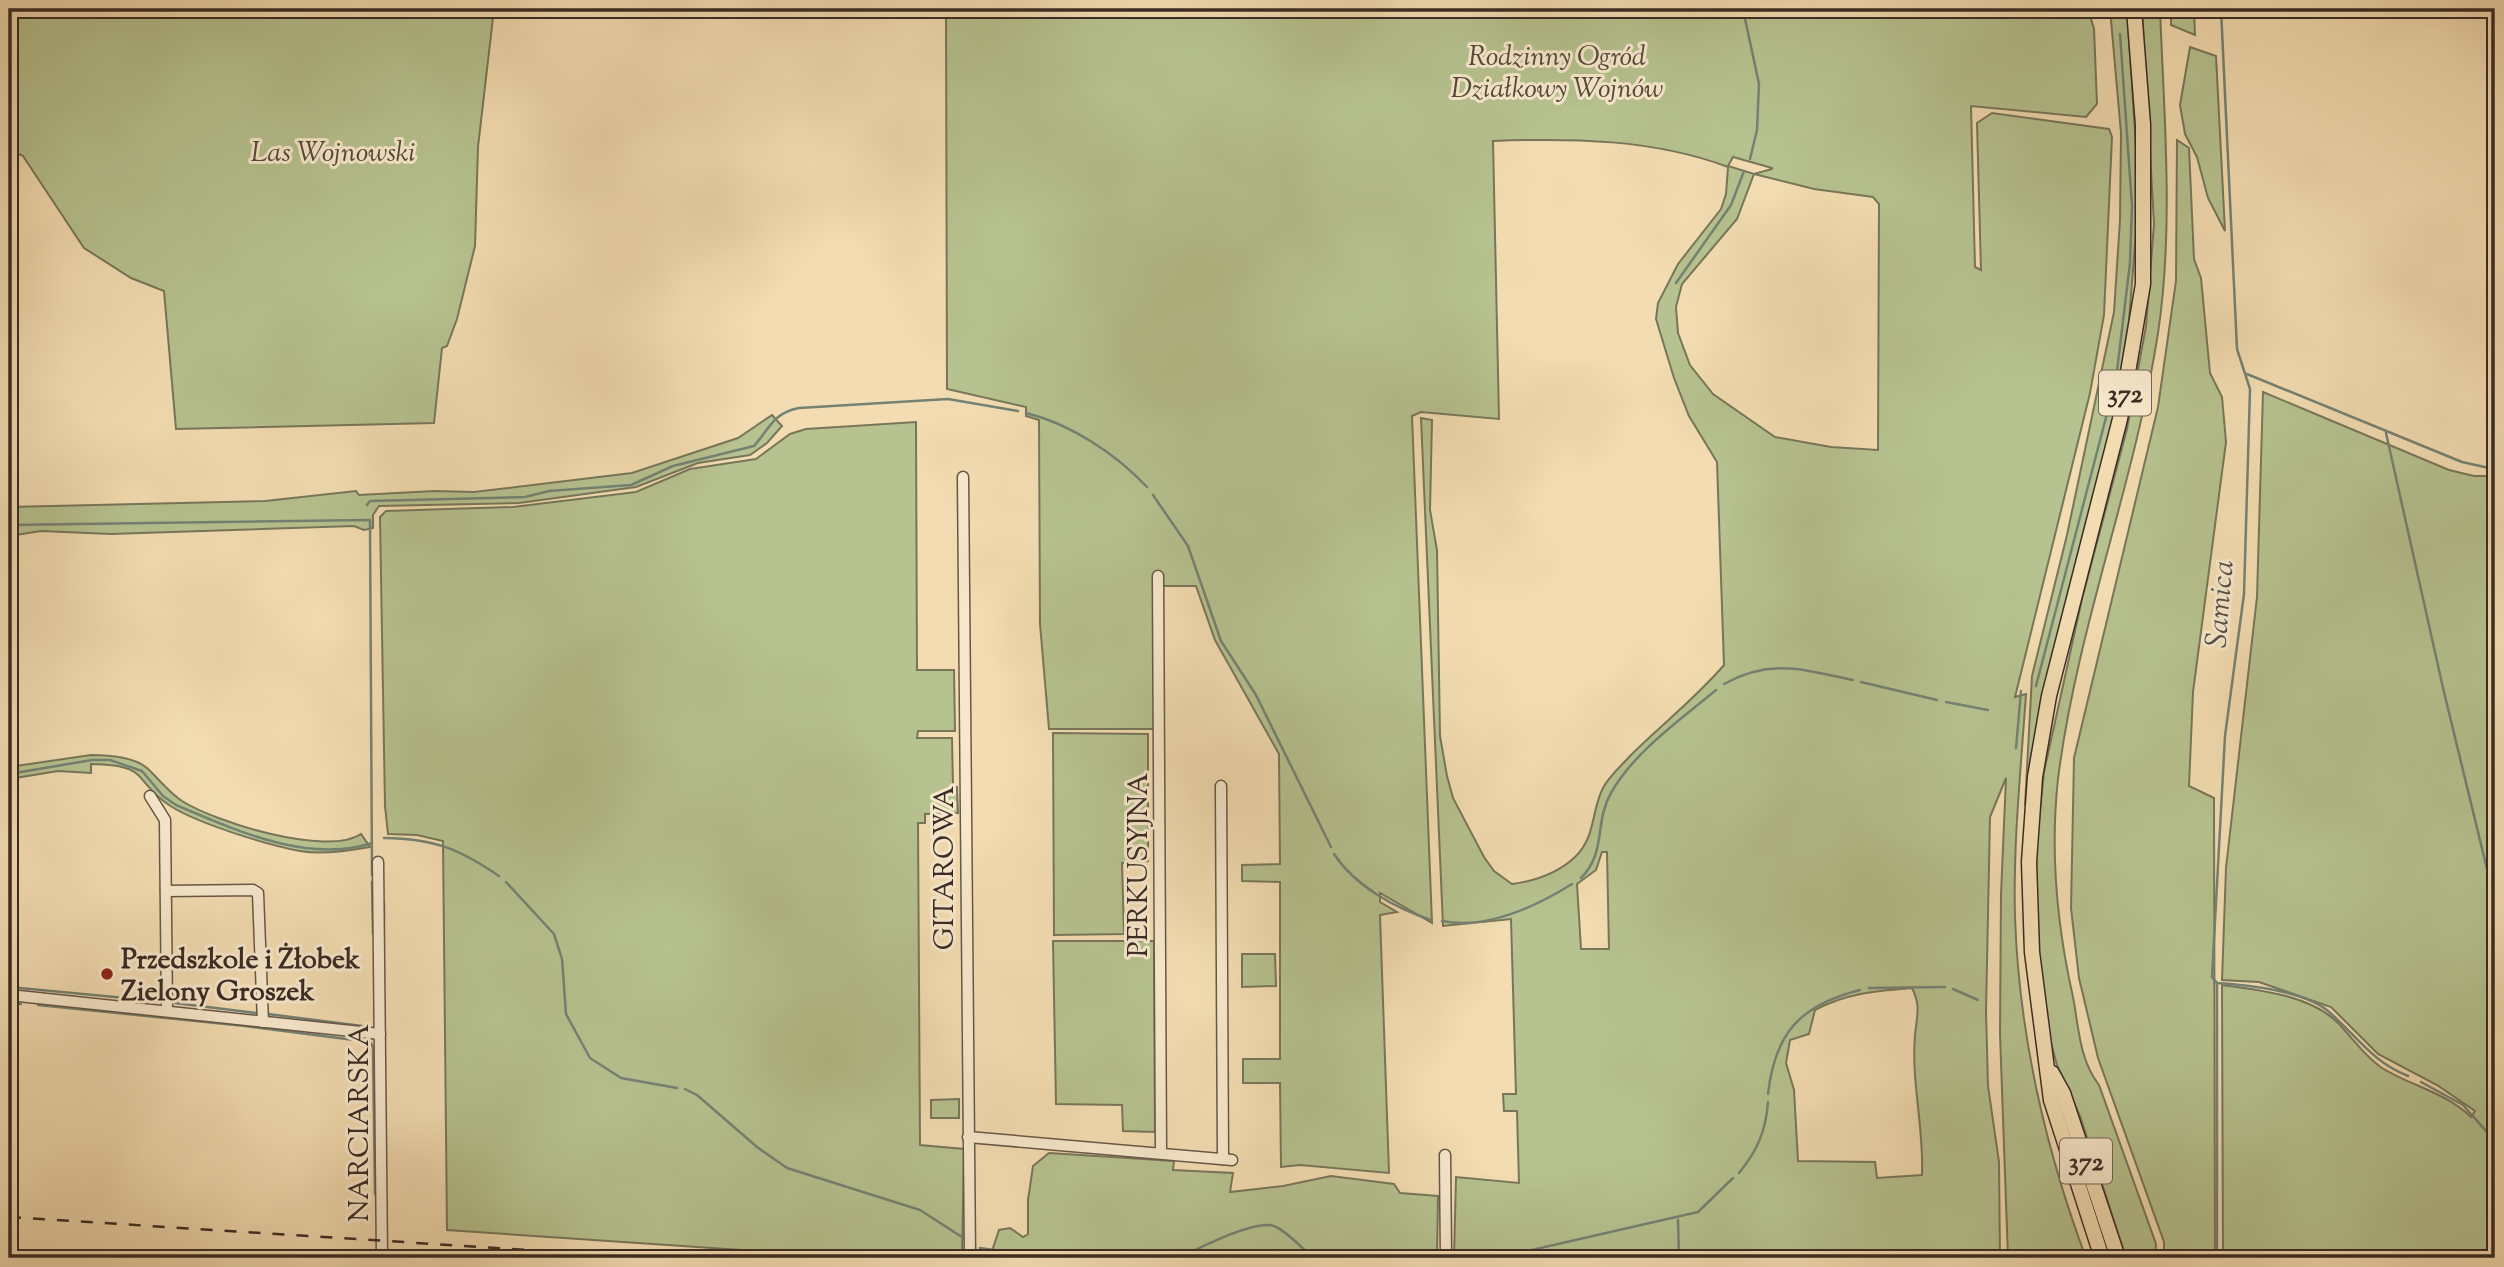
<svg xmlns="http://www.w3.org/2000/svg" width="2504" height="1267" viewBox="0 0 2504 1267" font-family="'Sorts Mill Goudy',serif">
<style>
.green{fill:#b6c28f;stroke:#78765a;stroke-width:2;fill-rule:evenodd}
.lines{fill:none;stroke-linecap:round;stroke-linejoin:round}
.stream{stroke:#748274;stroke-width:2.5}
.minor-casing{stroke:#685748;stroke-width:13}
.major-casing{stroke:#3a2b25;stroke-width:17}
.minor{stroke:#f7e8cc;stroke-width:10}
.major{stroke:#f3dcb1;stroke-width:14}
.rail{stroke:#3a2b25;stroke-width:2.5;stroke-dasharray:12 12;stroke-linecap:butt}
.poi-dot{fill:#8f2418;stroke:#f7e8cc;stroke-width:2.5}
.labels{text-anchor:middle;stroke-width:6;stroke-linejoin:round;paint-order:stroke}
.shield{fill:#f7e8cc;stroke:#736457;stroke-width:2}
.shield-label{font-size:26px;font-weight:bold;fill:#3a2b25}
.park-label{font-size:28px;font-style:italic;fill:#53493a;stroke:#f7e8cc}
.street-label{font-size:28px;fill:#3a2b25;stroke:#f7e8cc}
.poi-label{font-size:28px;font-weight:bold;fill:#3a2b25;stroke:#f7e8cc;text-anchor:start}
.water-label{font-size:30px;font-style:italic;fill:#524f46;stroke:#f7e8cc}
</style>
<rect width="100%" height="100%" fill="#f3dcb1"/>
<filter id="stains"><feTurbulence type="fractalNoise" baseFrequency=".00286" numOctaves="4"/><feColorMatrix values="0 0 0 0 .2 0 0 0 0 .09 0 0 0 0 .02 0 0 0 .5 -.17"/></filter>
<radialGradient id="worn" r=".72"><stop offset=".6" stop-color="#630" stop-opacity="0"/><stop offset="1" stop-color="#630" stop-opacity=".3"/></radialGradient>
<g class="green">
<path d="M9 9H494L478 147 475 246 457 319 447 346 442 348 434 423 176 429 164 291 131 278 84 248 23 156 15 152 9 154Z"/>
<path d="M946 9H2088L2094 29 2097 104 2086 117 1971 106 1975 267 1981 270 1977 123 1992 113 2109 129 2112 137 2104 315 2090 393 2015 697 2026 694C2021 768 2013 843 2015 917 2019 1035 2045 1148 2086 1258H2008L2000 1034 2001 894 2006 778 1990 817 1986 1011 1988 1086 1999 1162 2000 1258H1454L1456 1177 1519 1183 1517 1111H1504L1503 1094H1516L1511 919 1443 926 1421 418 1432 420 1430 510 1437 550 1440 736 1447 776 1453 798 1484 857 1494 871 1512 884C1535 881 1557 874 1575 857 1596 837 1591 811 1603 788 1609 776 1622 765 1631 755 1662 724 1696 698 1724 665L1717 462 1689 416 1674 378 1656 319 1658 303 1678 264 1721 209 1726 194 1728 167C1654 139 1571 138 1493 141L1499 419 1421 412 1412 416 1432 923 1380 893V902L1397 912 1380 915 1389 1173 1300 1165 1281 1167 1280 1083H1243V1059H1280V882L1242 881V865L1280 864 1279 754 1215 640 1196 586H1163L1155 729H1049L1040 624 1039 420 1026 416V407L947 389ZM1733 157 1772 168V169L1754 174 1728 166ZM1754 174 1814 189 1873 197 1879 204 1878 450 1831 447 1775 437 1713 394 1690 365 1678 333 1676 307 1682 284 1737 219ZM1602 852H1607L1609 949H1581L1577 884 1596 870ZM1912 988C1921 1006 1917 1015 1915 1035 1911 1082 1924 1127 1922 1175L1877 1178 1875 1162 1798 1161 1794 1090 1786 1063 1790 1040 1809 1034 1815 1010C1847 993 1876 991 1912 988Z"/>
<path d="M2110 9H2127L2139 194 2129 320 2114 417 2025 805 2032 676 2067 535 2114 312 2120 220 2121 133Z"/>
<path d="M2142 9H2160C2164 116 2174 227 2158 333 2135 483 2077 627 2058 779 2050 852 2057 926 2073 997 2079 1028 2079 1059 2099 1085L2156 1244 2155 1258H2126L2080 1116 2057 1065 2045 1021 2038 958 2036 851 2044 772 2082 599 2127 429 2146 326 2154 224Z"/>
<path d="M2171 9H2194L2195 35 2171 25Z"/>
<path d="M2190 47 2216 56 2225 231 2208 198 2197 157 2185 134 2180 105Z"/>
<path d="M2177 140 2189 148 2194 259 2201 278 2210 373 2222 397 2226 442 2193 692 2189 786 2214 798 2215 1258H2164V1242L2098 1058 2079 978 2071 908 2074 758 2158 407 2176 281Z"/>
<path d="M2263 392 2449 470 2474 476H2495V1258H2223L2222 985C2259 990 2309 995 2337 1022 2352 1037 2364 1056 2382 1068 2411 1086 2445 1092 2471 1117L2475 1111 2437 1085 2378 1054 2331 1007 2259 982 2222 980 2226 868 2257 597Z"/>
<path d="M772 415 782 426 767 443 750 455 698 463 636 487 519 503 379 506 373 515V528L364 530 354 526 111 534 41 531 9 536V507L265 501 356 491 359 495 435 491 474 492 632 473 738 438Z"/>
<path d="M916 422 917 670H954L955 731H918L917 738H952L953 786 957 787 958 813 925 814V823H918L920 1145 964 1149 962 1258H859L447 1230 443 841 417 835 388 834 385 806 380 517 386 511 513 507 636 492 690 469 756 459 790 434 806 429Z"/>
<path d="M1053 733 1148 734V861L1122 863 1124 934 1054 935Z"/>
<path d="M91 755C108 755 133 756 147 768 159 779 168 792 182 801 215 822 327 857 361 834L370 847C348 851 322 855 300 851 267 845 200 824 172 807 131 781 153 765 91 764V773L58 771 9 779V768L16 766Z"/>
<path d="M1053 941H1154L1155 1132 1123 1131 1122 1105 1056 1104Z"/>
<path d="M1275 954 1276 986 1242 987V954Z"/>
<path d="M959 1099V1118H931V1100Z"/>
<path d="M1049 1153 1174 1161 1173 1170 1233 1173 1230 1192 1283 1186 1331 1176 1394 1184 1400 1193 1438 1196 1437 1258 990 1257 999 1230 1010 1228 1023 1237 1028 1234V1200L1033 1166Z"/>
</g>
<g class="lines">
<g class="stream">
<path d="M2221 9 2237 349 2250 389 2244 594 2225 736 2212 977 2217 983C2247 985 2304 991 2328 1011 2356 1035 2372 1062 2408 1076"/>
<path d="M1744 14 1759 84 1757 130 1750 159"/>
<path d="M1676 283 1731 205 1744 171"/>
<path d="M2247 374 2462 462 2489 468 2495 465"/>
<path d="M1026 413C1071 424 1116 454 1147 487"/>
<path d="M2386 433 2443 688 2495 902"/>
<path d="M1153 495 1188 546 1221 641 1256 695 1331 847"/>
<path d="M367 505 370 501 525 497 549 491 631 485 673 466 754 446C770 428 773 413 799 408L948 399 1018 411"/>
<path d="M9 525 370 520 372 875"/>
<path d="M1861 682 1937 700"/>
<path d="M1724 684C1771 658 1804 670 1853 680"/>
<path d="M2036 686 2116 379 2130 263 2132 206 2120 34"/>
<path d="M1946 702 1988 710"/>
<path d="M2016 748 2021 691"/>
<path d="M9 774 92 760H110L142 771 163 796 176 805C235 830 308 864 372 843"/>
<path d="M384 838C434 839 458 848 499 876"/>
<path d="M1334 854C1355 886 1395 908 1431 920"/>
<path d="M1581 878C1607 852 1594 822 1611 793 1634 752 1680 720 1716 690"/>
<path d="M372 882 373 934"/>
<path d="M506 882 554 934 562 959 566 1014 590 1058 621 1078 677 1088"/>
<path d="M1442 921C1487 930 1535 907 1572 884"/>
<path d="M384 922V904"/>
<path d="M9 987 157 1001"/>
<path d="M1869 988 1945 987"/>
<path d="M1953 989 1978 1000"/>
<path d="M9 1003 21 1004"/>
<path d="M175 1003 256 1013"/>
<path d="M38 1005 245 1026 370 1042 373 1047 375 1194"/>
<path d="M268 1014 370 1027"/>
<path d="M2421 1082 2463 1105 2495 1141"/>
<path d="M685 1089 697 1095 757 1147 787 1168 920 1210 965 1239"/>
<path d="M1768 1094C1775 1032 1801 1005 1860 990"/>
<path d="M1739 1173C1757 1151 1766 1131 1768 1102"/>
<path d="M1678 1220 1679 1258"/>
<path d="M980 1248 1050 1258"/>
<path d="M1180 1258C1198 1248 1256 1219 1274 1226 1288 1232 1302 1248 1313 1258"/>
<path d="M1497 1258 1698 1212 1733 1178"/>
<path d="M2217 1258V983"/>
</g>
<g class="minor-casing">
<g id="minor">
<path d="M963 477 970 1258"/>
<path d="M1158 576 1161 1153"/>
<path d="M1221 786 1223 1159"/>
<path d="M150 796 165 820 167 1011"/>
<path d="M378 862 382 1258"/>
<path d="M166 891 253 890 258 893 263 1022"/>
<path d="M9 995 380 1034"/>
<path d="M968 1137 1232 1160"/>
<path d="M1445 1155 1446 1258"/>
</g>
</g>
<g class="major-casing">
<g id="major">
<path d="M2052 1073 2063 1093 2118 1258"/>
<path d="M2102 1258 2051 1100 2032 952 2029 862 2035 777 2049 696 2120 419 2143 284V125L2134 9"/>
</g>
</g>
<use href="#minor" class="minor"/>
<use href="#major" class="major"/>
<path class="rail" d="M9 1217 654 1258"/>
</g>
<circle class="poi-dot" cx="107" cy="974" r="7"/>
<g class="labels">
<g class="shield">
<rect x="2099" y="370.5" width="52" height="45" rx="5"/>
<rect x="2060" y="1138.5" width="52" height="45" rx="5"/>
</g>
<g class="shield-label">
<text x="2125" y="402">372</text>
<text x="2086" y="1170">372</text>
</g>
<g class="park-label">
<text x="1557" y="65">Rodzinny Ogród<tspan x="1557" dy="32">Działkowy Wojnów</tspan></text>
<text x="333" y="161">Las Wojnowski</text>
</g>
<g class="street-label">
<text transform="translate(1137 865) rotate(-90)" y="10">PERKUSYJNA</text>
<text transform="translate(943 868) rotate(-90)" y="10">GITAROWA</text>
<text transform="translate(358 1123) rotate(-90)" y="10">NARCIARSKA</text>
</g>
<g class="poi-label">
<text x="121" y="968">Przedszkole i Żłobek<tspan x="121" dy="32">Zielony Groszek</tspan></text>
</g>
<g class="water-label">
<text transform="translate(2219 604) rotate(-85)" y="10">Samica</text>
</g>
</g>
<rect width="2504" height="1267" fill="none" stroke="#f3dcb1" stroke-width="35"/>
<rect x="10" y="10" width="2483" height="1246" fill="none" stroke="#3a2b25" stroke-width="3.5"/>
<rect x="18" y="18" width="2469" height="1232" fill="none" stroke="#3a2b25" stroke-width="2"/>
<rect width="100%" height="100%" filter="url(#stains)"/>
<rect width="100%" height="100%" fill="url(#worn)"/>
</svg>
